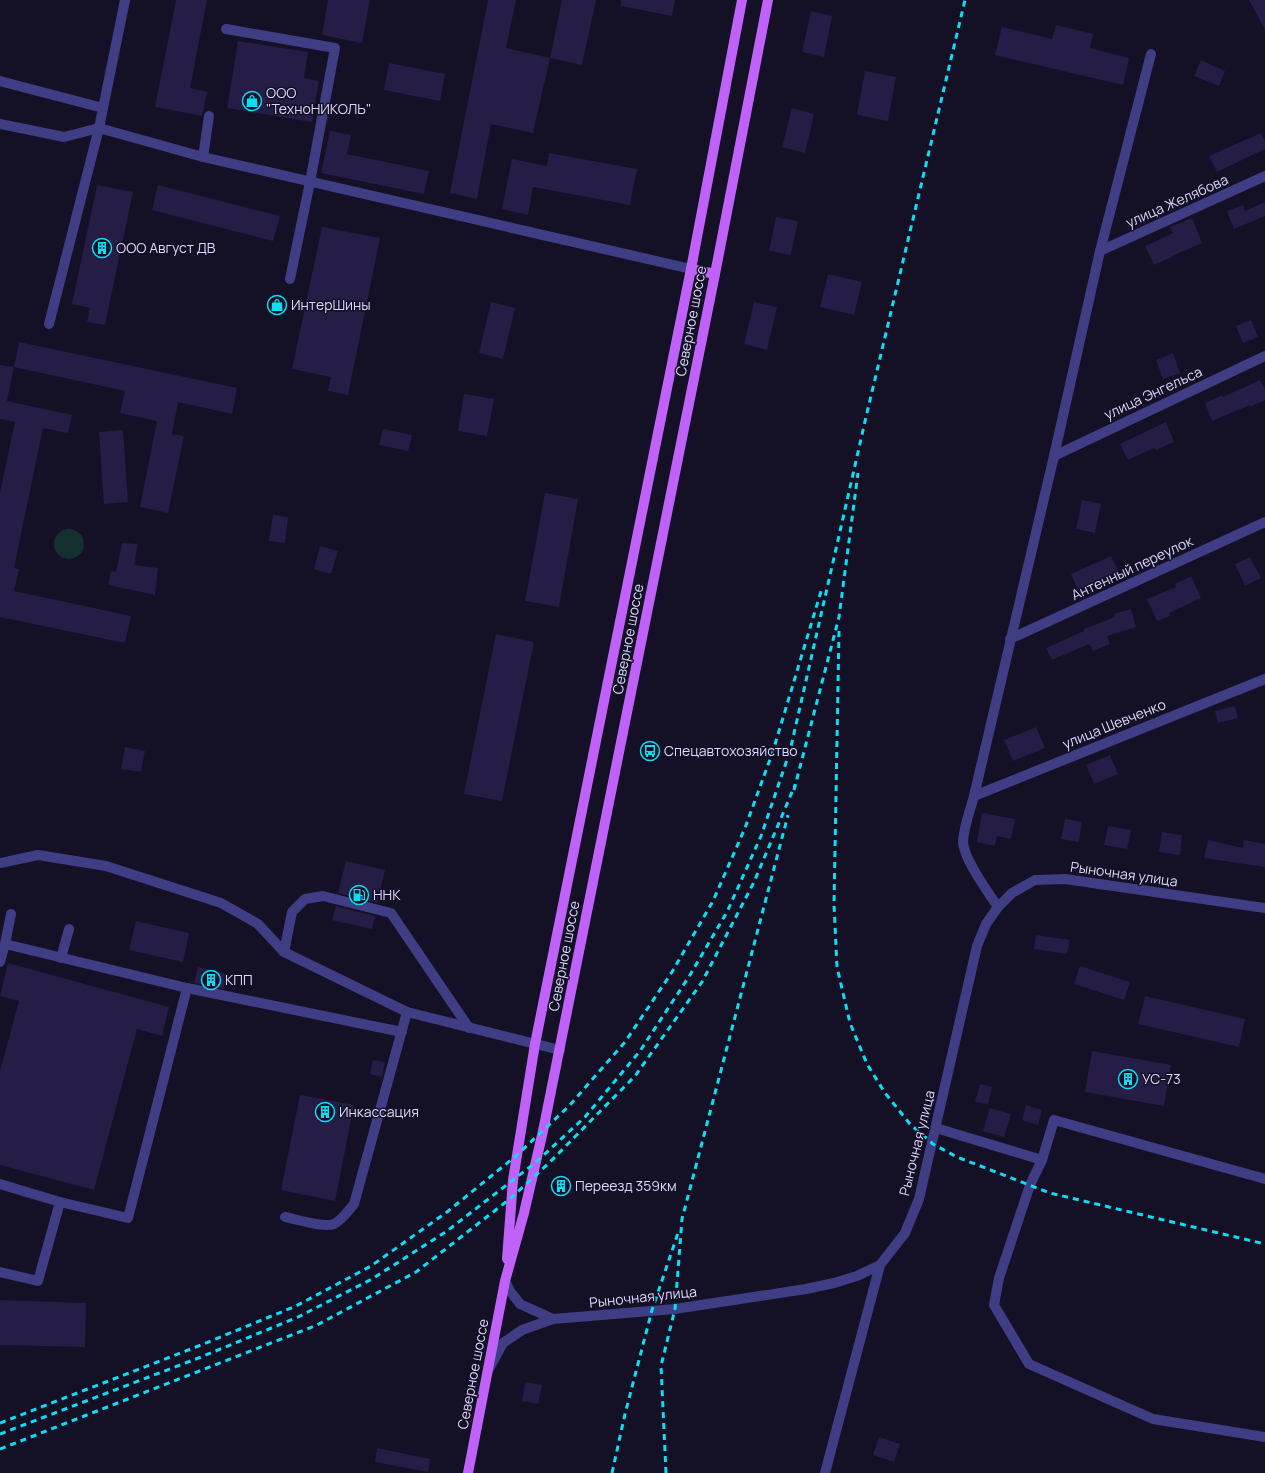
<svg xmlns="http://www.w3.org/2000/svg" width="1265" height="1473" viewBox="0 0 1265 1473" font-family="Manrope,sans-serif">
<style>
.green{fill:#13302e}
.building{fill:#251d46}
.lines{fill:none;stroke-linecap:round;stroke-linejoin:round}
.minor{stroke:#3f3d83;stroke-width:10}
.major{stroke:#c062f9;stroke-width:10}
.rail{stroke:#0bdff5;stroke-width:3;stroke-dasharray:6 5;stroke-linecap:butt}
.labels{text-anchor:middle;stroke-width:3;stroke-linejoin:round;paint-order:stroke}
.poi-label{font-size:14px;fill:#dbd7fd;stroke:#141026;text-anchor:start}
.street-label{font-size:14px;fill:#dbd7fd;stroke:#141026}
</style>
<rect width="100%" height="100%" fill="#141026"/>
<circle class="green" cx="69" cy="544" r="15"/>
<g class="building">
<path d="M176 0H207L190 88 207 92 202 116 155 107Z"/>
<path d="M328 0H370L362 43 322 35Z"/>
<path d="M488 0H516L506 48 550 58 533 133 491 124 477 199 450 193Z"/>
<path d="M562 0H596L582 65 550 58Z"/>
<path d="M621 0H675L672 16 621 6Z"/>
<path d="M1249 0H1265V30Z"/>
<path d="M811 11 832 16 824 57 802 52Z"/>
<path d="M1056 25 1093 34 1090 48 1129 58 1123 85 995 55 1002 27 1052 39Z"/>
<path d="M238 41 308 52 304 78 319 81 312 122 227 108Z"/>
<path d="M1201 60 1225 71 1219 86 1194 76Z"/>
<path d="M389 63 445 74 440 101 384 90Z"/>
<path d="M865 71 896 77 888 121 857 115Z"/>
<path d="M792 108 814 114 805 153 782 147Z"/>
<path d="M330 131 351 135 347 154 429 171 424 194 321 173Z"/>
<path d="M1261 133 1265 142V149L1217 172 1209 156Z"/>
<path d="M549 153 637 169 630 205 533 187 528 215 502 209 512 159 547 166Z"/>
<path d="M97 185 133 192 105 325 87 322 90 308 72 304Z"/>
<path d="M158 185 280 216 273 241 152 210Z"/>
<path d="M1265 202V216L1234 229 1227 211 1243 205 1245 211Z"/>
<path d="M776 217 798 221 791 255 769 251Z"/>
<path d="M1192 218 1202 243 1172 256V257L1154 265 1145 246 1173 233 1170 227Z"/>
<path d="M322 227 380 238 348 395 328 391 331 377 292 369Z"/>
<path d="M828 274 862 282 854 315 820 307Z"/>
<path d="M491 302 515 308 503 359 479 353Z"/>
<path d="M754 302 777 307 767 350 744 344Z"/>
<path d="M1251 320 1258 337 1243 343 1236 326Z"/>
<path d="M19 342 237 388 232 414 178 402 172 434 184 436 168 513 140 507 157 421 120 413 125 391 14 367Z"/>
<path d="M1173 353 1180 373 1163 379 1156 360Z"/>
<path d="M0 365 14 367 7 401 72 415 68 433 43 428 14 568 19 569 14 591 131 616 125 643 0 617V492L15 422 0 419Z"/>
<path d="M1260 380 1265 390V400L1250 407V405L1212 421 1205 403 1222 395 1223 397Z"/>
<path d="M464 394 494 399 487 436 458 431Z"/>
<path d="M1166 422 1174 442 1156 450 1154 448 1128 460 1120 444Z"/>
<path d="M383 429 412 435 408 451 379 445Z"/>
<path d="M123 430 128 502 104 504 99 432Z"/>
<path d="M545 493 578 499 559 607 525 601Z"/>
<path d="M1082 500 1101 504 1095 533 1076 529Z"/>
<path d="M273 515 288 517 285 543 269 541Z"/>
<path d="M122 543 138 544 134 565 158 568 155 595 108 585 111 571 116 572Z"/>
<path d="M320 546 338 551 331 574 314 569Z"/>
<path d="M1111 556 1118 571 1078 590 1071 574Z"/>
<path d="M1250 557 1261 578 1245 586 1235 564Z"/>
<path d="M1191 576 1201 598 1169 613 1170 616 1157 621 1147 599 1176 587 1175 584Z"/>
<path d="M1131 609 1136 627 1107 636 1110 644 1093 651 1089 644 1052 660 1046 648 1084 631V629L1115 617 1114 614Z"/>
<path d="M496 634 534 642 502 801 464 794Z"/>
<path d="M1235 706 1238 718 1218 723 1215 711Z"/>
<path d="M1036 727 1045 748 1013 761 1004 740Z"/>
<path d="M125 747 145 751 141 772 121 769Z"/>
<path d="M1110 755 1118 774 1094 784 1086 765Z"/>
<path d="M982 813 1015 819 1011 839 997 836 995 846 977 842Z"/>
<path d="M1065 819 1082 822 1079 842 1061 839Z"/>
<path d="M1108 826 1131 830 1127 849 1104 845Z"/>
<path d="M1162 832 1182 835 1180 855 1159 852Z"/>
<path d="M1208 840 1243 848 1244 840 1265 844V867L1204 858Z"/>
<path d="M346 861 385 870 377 903 338 893Z"/>
<path d="M336 906 375 916 372 929 332 920Z"/>
<path d="M136 921 189 933 183 962 129 950Z"/>
<path d="M1036 935 1070 940 1067 954 1034 949Z"/>
<path d="M8 963 169 1007 162 1036 137 1029 94 1190 0 1165V1071L19 1001 0 996Z"/>
<path d="M1080 966 1130 982 1124 1000 1074 984Z"/>
<path d="M198 967 227 974 224 989 194 983Z"/>
<path d="M1145 996 1245 1019 1239 1047 1138 1024Z"/>
<path d="M1092 1051 1171 1065 1164 1106 1085 1092Z"/>
<path d="M373 1060 385 1062 382 1077 370 1074Z"/>
<path d="M980 1084 992 1087 988 1104 975 1102Z"/>
<path d="M300 1095 354 1105 335 1201 281 1190Z"/>
<path d="M1026 1105 1042 1110 1038 1125 1022 1120Z"/>
<path d="M990 1108 1011 1114 1004 1137 983 1131Z"/>
<path d="M0 1300 86 1303 85 1347 0 1345Z"/>
<path d="M525 1382 542 1385 538 1404 522 1401Z"/>
<path d="M879 1437 900 1444 894 1462 873 1455Z"/>
<path d="M377 1448 430 1459 428 1472 375 1462Z"/>
</g>
<g class="lines">
<g class="minor">
<path d="M226 29 335 48 310 182 290 279"/>
<path d="M0 81 103 108"/>
<path d="M0 124 64 137 99 128 125 0"/>
<path d="M203 157 209 116"/>
<path d="M1100 251 1265 176"/>
<path d="M49 324 99 128 203 157 691 269"/>
<path d="M1054 456 1265 356"/>
<path d="M1010 639 1265 522"/>
<path d="M974 796 1265 679"/>
<path d="M0 863 38 855 106 866 221 903 258 924 284 952 407 1012 560 1050"/>
<path d="M998 907C988 892 963 858 963 841 964 826 970 811 974 796L1054 456 1100 251 1151 54"/>
<path d="M5 944 11 914"/>
<path d="M284 952 292 912 305 899 323 896 391 913 469 1028"/>
<path d="M61 958 69 929"/>
<path d="M0 962 5 944 187 988"/>
<path d="M936 1128 1042 1160 1054 1120 1265 1179"/>
<path d="M1042 1160 1030 1185 999 1278 994 1305 1029 1364 1153 1419 1265 1437"/>
<path d="M0 1184 60 1202 128 1218 187 988 402 1032"/>
<path d="M285 1217C296 1219 323 1228 334 1224 342 1220 348 1211 354 1204L407 1012"/>
<path d="M0 1272 38 1281 60 1202"/>
<path d="M505 1281 510 1291 520 1304 553 1319 675 1309 806 1289 834 1283 857 1276 880 1265 905 1233 919 1199 977 946 986 924 998 907 1012 893 1035 880 1065 879 1265 908"/>
<path d="M489 1369 503 1343 522 1330 553 1319"/>
<path d="M825 1473 880 1265"/>
</g>
<g class="major">
<path d="M691 269 715 274"/>
<path d="M507 1259 513 1180 535 1044 691 269 742 0"/>
<path d="M468 1473 505 1281 524 1213 543 1131 715 274 768 0"/>
</g>
<g class="rail">
<path d="M839 631 834 904 837 967 850 1023 867 1064 885 1093 910 1124 933 1144 957 1157 1050 1193 1265 1244"/>
<path d="M794 790 839 617 858 473"/>
<path d="M0 1423 196 1347 296 1306 371 1266 447 1212 517 1155 569 1106 625 1042 672 972 713 901 745 828 773 751 822 588"/>
<path d="M0 1434 201 1357 298 1317 372 1279 447 1231 535 1163 585 1117 640 1051 690 975 727 912 761 836 790 751 866 417 965 0"/>
<path d="M0 1449 317 1325 416 1272 511 1198 550 1162 635 1076 702 982 754 882 795 785"/>
<path d="M612 1473 625 1414 652 1310 678 1233"/>
<path d="M666 1473 661 1366 675 1309 682 1219 788 815"/>
</g>
</g>
<defs>
<g id="shop-ring" transform="scale(1)"><circle r="9.5" fill="#141026" stroke="#0bdff5" stroke-width="1.5"/><path d="M-5-2.5h2.3a2.7 3.5 0 0 1 5.4 0H5L5.5 6h-11ZM-1.5-2.5h3a1.5 2.3 0 0 0-3 0Z" fill="#0bdff5"/></g>
<g id="building-ring" transform="scale(1)"><circle r="9.5" fill="#141026" stroke="#0bdff5" stroke-width="1.5"/><path d="M-4-6H4V6H1V3H-1V6H-4ZM-2.5-4.3h1.7v1.8h-1.7ZM.8-4.3h1.7v1.8H.8ZM-2.5-1h1.7V.8h-1.7ZM.8-1h1.7V.8H.8Z" fill="#0bdff5"/></g>
<g id="bus-ring" transform="scale(1)"><circle r="9.5" fill="#141026" stroke="#0bdff5" stroke-width="1.5"/><path d="M-5-6H5V4H4V6H2V4H-2V6H-4V4H-5ZM-3.5-4V0h7V-4ZM-3.5 1.2v1.5H-2V1.2ZM2 1.2v1.5H3.5V1.2Z" fill="#0bdff5"/></g>
<g id="fuel-ring" transform="scale(1)"><circle r="9.5" fill="#141026" stroke="#0bdff5" stroke-width="1.5"/><path d="M-5.5-6h7V0h2V4h1.3V-2.5L3-4.5l.8-.8L6-3V5H2.5V1h-1V6h-7ZM-4.2-4.7v3.2H.2V-4.7Z" fill="#0bdff5"/></g>
</defs>
<g fill-rule="evenodd">
<use href="#shop-ring" x="252" y="101"/>
<use href="#building-ring" x="102" y="248"/>
<use href="#shop-ring" x="277" y="305"/>
<use href="#bus-ring" x="650" y="751"/>
<use href="#fuel-ring" x="359" y="895"/>
<use href="#building-ring" x="211" y="980"/>
<use href="#building-ring" x="1128" y="1079"/>
<use href="#building-ring" x="325" y="1112"/>
<use href="#building-ring" x="561" y="1186"/>
</g>
<g class="labels">
<g class="poi-label">
<text x="266" y="98">ООО<tspan x="266" dy="16">"ТехноНИКОЛЬ"</tspan></text>
<text x="116" y="253">ООО Август ДВ</text>
<text x="291" y="310">ИнтерШины</text>
<text x="664" y="756">Спецавтохозяйство</text>
<text x="373" y="900">ННК</text>
<text x="225" y="985">КПП</text>
<text x="1142" y="1084">УС-73</text>
<text x="339" y="1117">Инкассация</text>
<text x="575" y="1191">Переезд 359км</text>
</g>
<g class="street-label">
<text transform="translate(1177 201) rotate(-24)" y="5">улица Желябова</text>
<text transform="translate(691 321) rotate(-79)" y="5">Северное шоссе</text>
<text transform="translate(1153 393) rotate(-25)" y="5">улица Энгельса</text>
<text transform="translate(1132 568) rotate(-25)" y="5">Антенный переулок</text>
<text transform="translate(628 639) rotate(-79)" y="5">Северное шоссе</text>
<text transform="translate(1114 724) rotate(-22)" y="5">улица Шевченко</text>
<text transform="translate(1124 874) rotate(8)" y="5">Рыночная улица</text>
<text transform="translate(564 956) rotate(-79)" y="5">Северное шоссе</text>
<text transform="translate(917 1143) rotate(-76)" y="5">Рыночная улица</text>
<text transform="translate(643 1297) rotate(-6)" y="5">Рыночная улица</text>
<text transform="translate(473 1374) rotate(-79)" y="5">Северное шоссе</text>
</g>
</g>
</svg>
